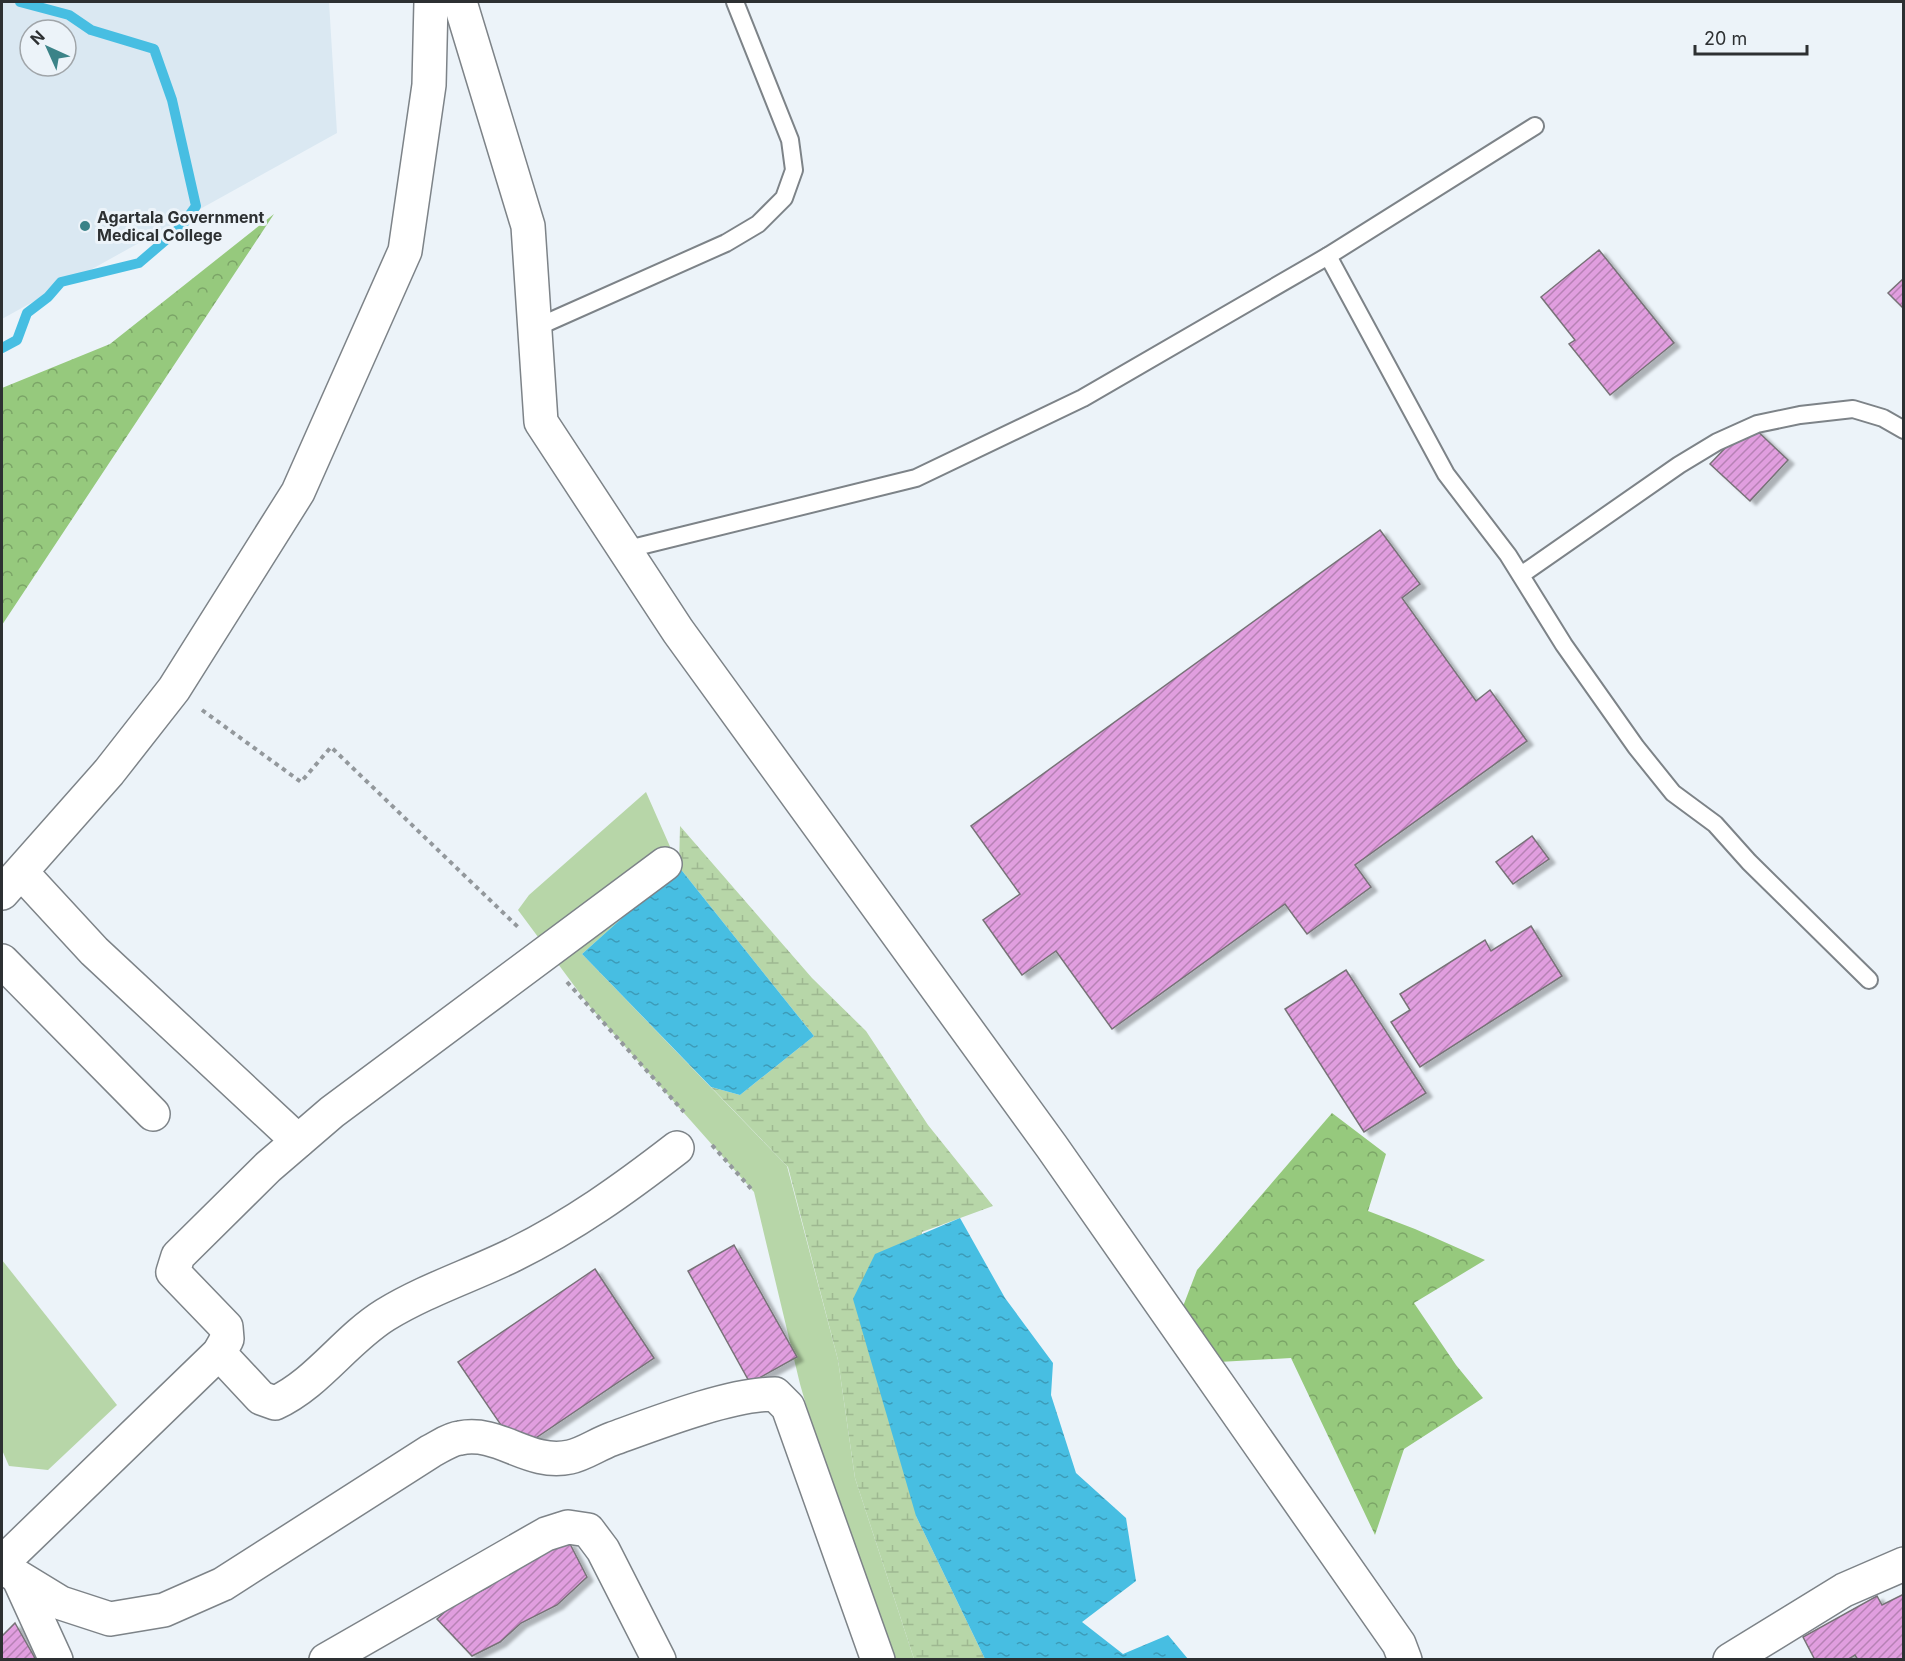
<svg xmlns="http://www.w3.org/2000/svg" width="1905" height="1661" viewBox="0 0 1905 1661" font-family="Inter,sans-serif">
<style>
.built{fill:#dae8f2;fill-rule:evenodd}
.grass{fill:#b7d6a8}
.forest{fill:url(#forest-crowns)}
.wetland{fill:url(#wetland-marsh)}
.water{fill:url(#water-ripples)}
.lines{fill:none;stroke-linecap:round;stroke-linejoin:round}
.stream{stroke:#47bee2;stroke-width:10}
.building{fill:url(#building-hatch);stroke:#777277;stroke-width:1.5;filter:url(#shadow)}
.service-casing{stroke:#7d8388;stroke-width:20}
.minor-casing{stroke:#7d8388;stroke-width:36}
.tertiary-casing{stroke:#7d8388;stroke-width:36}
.path{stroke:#93989c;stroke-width:4;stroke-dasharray:4.5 4.5;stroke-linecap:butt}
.service{stroke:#fff;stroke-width:16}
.minor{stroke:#fff;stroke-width:33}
.tertiary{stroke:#fff;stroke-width:33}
.poi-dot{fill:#3b8388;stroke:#ecf3f9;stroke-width:2}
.labels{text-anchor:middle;stroke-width:6;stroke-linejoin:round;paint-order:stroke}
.poi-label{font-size:16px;font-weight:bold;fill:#2d3032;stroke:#ecf3f9;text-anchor:start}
</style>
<defs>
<pattern id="forest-crowns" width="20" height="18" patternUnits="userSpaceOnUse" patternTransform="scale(1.5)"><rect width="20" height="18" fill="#96c97d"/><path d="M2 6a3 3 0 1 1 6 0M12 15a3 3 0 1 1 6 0" fill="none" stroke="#7ba467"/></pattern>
<pattern id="wetland-marsh" width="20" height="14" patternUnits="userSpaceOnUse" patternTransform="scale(1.5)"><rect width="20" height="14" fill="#b7d6a8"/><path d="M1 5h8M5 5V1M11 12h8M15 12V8" fill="none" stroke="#9eb891"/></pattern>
<pattern id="water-ripples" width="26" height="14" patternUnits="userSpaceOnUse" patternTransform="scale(1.5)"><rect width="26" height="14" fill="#47bee2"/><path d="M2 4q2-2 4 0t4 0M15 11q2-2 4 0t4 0" fill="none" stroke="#3c9bb8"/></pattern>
<pattern id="building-hatch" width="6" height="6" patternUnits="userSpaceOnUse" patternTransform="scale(1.5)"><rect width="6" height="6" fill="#e19edf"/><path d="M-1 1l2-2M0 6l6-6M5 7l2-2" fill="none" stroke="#b781b5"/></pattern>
<filter id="shadow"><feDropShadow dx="6" dy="4" stdDeviation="1.5" flood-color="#0004"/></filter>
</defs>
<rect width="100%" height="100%" fill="#ecf3f9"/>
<path class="built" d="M2 2H329L337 133 2 319ZM30 30H66V66H30Z"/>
<g class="grass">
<path d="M646 792 679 867 582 954 787 1166 838 1360 855 1478 914 1659H895L854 1570 800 1384 754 1192 590 1007 518 910 529 895Z"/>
<path d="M2 1260 117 1405 48 1470 9 1466 2 1450Z"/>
</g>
<g class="forest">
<path d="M274 214 2 625V388L110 344Z"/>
<path d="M1332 1113 1386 1154 1368 1211 1415 1229 1485 1260 1414 1303 1456 1365 1483 1398 1404 1449 1375 1535 1291 1358 1201 1363 1182 1309 1197 1270Z"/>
</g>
<path class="wetland" d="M680 826 812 978 866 1031 928 1125 993 1206 922 1232 916 1516 985 1659H914L855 1478 838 1360 788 1167 711 1087 740 1095 814 1036 679 867Z"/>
<g class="water">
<path d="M679 867 814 1036 740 1095 711 1087 582 954Z"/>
<path d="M960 1218 1005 1298 1053 1363 1051 1395 1076 1473 1126 1518 1136 1581 1082 1622 1123 1654 1168 1635 1188 1659H985L916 1516 853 1299 875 1254Z"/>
</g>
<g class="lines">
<path class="stream" d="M2 348 17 340 27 313 48 297 61 282 139 263 181 227 196 206 172 100 154 49 91 30 69 15 20 2"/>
</g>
<g class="building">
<path d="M1599 250 1674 343 1610 395 1569 344 1575 340 1541 297Z"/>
<path d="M1904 278V309L1888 293Z"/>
<path d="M1749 423 1788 460 1750 501 1710 464Z"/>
<path d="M1380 530 1420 584 1402 598 1476 701 1490 690 1527 741 1355 865 1371 887 1307 934 1285 904 1112 1029 1056 951 1022 975 983 920 1020 894 971 826Z"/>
<path d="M1532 836 1549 859 1513 884 1496 862Z"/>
<path d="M1531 926 1562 976 1420 1067 1391 1022 1410 1010 1400 994 1485 940 1491 951Z"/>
<path d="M1346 970 1426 1093 1364 1132 1285 1009Z"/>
<path d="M734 1245 797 1357 750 1383 688 1271Z"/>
<path d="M595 1269 654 1358 518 1450 458 1362Z"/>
<path d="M569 1542 587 1577 557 1605 521 1623 500 1642 472 1656 437 1619 450 1607 489 1587 527 1552Z"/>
<path d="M1904 1594V1660H1858L1855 1655 1847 1660H1815L1803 1637 1877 1596 1882 1605Z"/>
<path d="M15 1623 36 1660H2V1636Z"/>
</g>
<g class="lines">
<g class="service-casing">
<g id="service">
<path d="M1328 256 1446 474 1508 555 1564 645 1636 747 1673 793 1715 824 1749 862 1869 980"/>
<path d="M535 328 726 243 758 224 784 198 794 170 790 140 735 2"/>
<path d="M624 550 916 478 1083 398 1328 256 1535 126"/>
<path d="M1521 575 1679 465 1717 442 1757 424 1800 415 1853 409 1883 418 1904 430"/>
</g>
</g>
<g class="minor-casing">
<g id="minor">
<path d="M22 873 94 951 298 1141"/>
<path d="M2 961 153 1114"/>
<path d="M219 1353 261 1398 275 1403C317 1384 345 1340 385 1315 426 1290 470 1276 513 1255 574 1225 624 1189 677 1148"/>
<path d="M2 1563 219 1353 227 1339 226 1327 173 1272 178 1256 268 1167 332 1112 665 864"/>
<path d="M2 1567 61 1603 110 1619 164 1610 223 1584 431 1451C439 1447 450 1439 460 1438 500 1430 528 1466 570 1457 584 1454 598 1444 612 1439 656 1423 730 1394 775 1394L788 1407 878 1660"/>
<path d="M19 1579 56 1660"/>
<path d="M326 1660 546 1534 568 1527 588 1530 603 1550 659 1660"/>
<path d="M1730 1660 1844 1590 1904 1564"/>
</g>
</g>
<g class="tertiary-casing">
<g id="tertiary">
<path d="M460 2 528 226 541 422 678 631 1052 1147 1399 1644 1405 1660"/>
<path d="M2 893 109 772 174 689 298 492 405 251 429 85 431 2"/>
</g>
</g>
<g class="path">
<path d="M202 710 301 782 331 747 520 929"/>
<path d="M567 982 684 1112"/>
<path d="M712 1145 754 1192"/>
</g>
<use href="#service" class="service"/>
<use href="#minor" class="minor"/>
<use href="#tertiary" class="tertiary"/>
</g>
<circle class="poi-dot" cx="85" cy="226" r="6"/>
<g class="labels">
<g class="poi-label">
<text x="97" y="223">Agartala Government<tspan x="97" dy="18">Medical College</tspan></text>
</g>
</g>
<rect width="1905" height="1661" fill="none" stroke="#2d3032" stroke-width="6"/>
<g transform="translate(48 48) rotate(315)"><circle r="28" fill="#ecf3f9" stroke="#a0a5a9" stroke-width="1.5"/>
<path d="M0-4.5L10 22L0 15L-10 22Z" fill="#3b8388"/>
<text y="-9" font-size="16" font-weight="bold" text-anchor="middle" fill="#2d3032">N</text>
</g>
<path d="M1695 45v9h112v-9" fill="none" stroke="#2d3032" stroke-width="3"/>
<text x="1704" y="45" font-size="18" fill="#2d3032" stroke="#ecf3f9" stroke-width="4.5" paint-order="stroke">20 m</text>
</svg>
